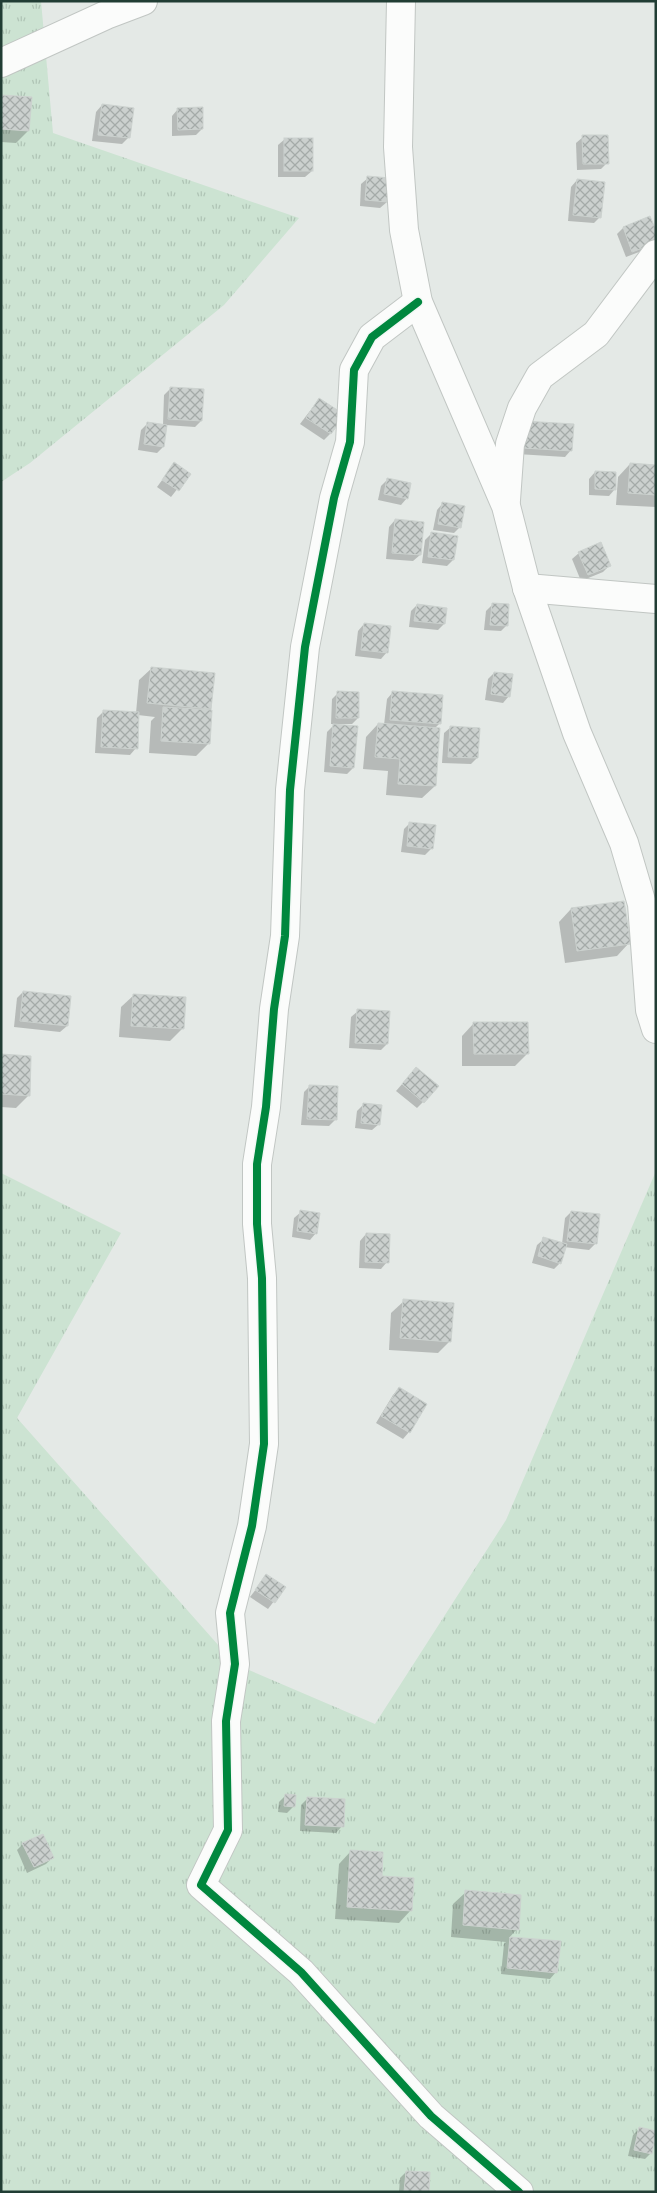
<svg xmlns="http://www.w3.org/2000/svg" width="657" height="2193" viewBox="0 0 657 2193" font-family="Quicksand,sans-serif">
<style>
.grass{fill:url(#grass-tufts)}
.shadow{fill:#0003}
.building{fill:url(#building-cross-hatch);stroke:#ccd2cf}
.lines{fill:none;stroke-linecap:round;stroke-linejoin:round}
.minor-casing{stroke:#c1c6c3;stroke-width:30}
.minor{stroke:#fbfcfb;stroke-width:28}
.cycleway-casing{stroke:#f2f8f5;stroke-width:11}
.cycleway{stroke:#00873e;stroke-width:8}
</style>
<defs>
<pattern id="grass-tufts" width="24" height="20" patternUnits="userSpaceOnUse" patternTransform="scale(1.25)"><rect width="24" height="20" fill="#cce3d2"/><path d="M3 7l-1-3M5 7V3M7 7l1-3M15 17l-1-3M17 17v-4M19 17l1-3" fill="none" stroke="#afc4b5"/></pattern>
<pattern id="building-cross-hatch" width="8" height="8" patternUnits="userSpaceOnUse" patternTransform="scale(1.25)"><rect width="8" height="8" fill="#cbd0ce"/><path d="M0 0l8 8M0 8l8-8" fill="none" stroke="#a4aaa8"/></pattern>
</defs>
<rect width="100%" height="100%" fill="#e4e9e6"/>
<g class="grass">
<path d="M1 1H41L53 133 299 218 224 305 30 463 1 482Z"/>
<path d="M656 1171V2192H1V1173L121 1233 17 1418 235 1664 375 1724 506 1520Z"/>
</g>
<g class="shadow">
<path d="M1 96 28 131 16 143 1 142Z"/>
<path d="M102 105 129 137 122 144 92 141 96 112Z"/>
<path d="M178 109 202 129 196 135 172 136V116Z"/>
<path d="M583 137 607 163 601 169 577 170 576 143Z"/>
<path d="M285 139 312 171 305 177H278V145Z"/>
<path d="M368 178 387 202 380 208 360 206 361 184Z"/>
<path d="M577 180 600 217 594 223 568 221 571 187Z"/>
<path d="M649 218 652 247 626 257 617 234 623 228Z"/>
<path d="M170 389 201 421 195 427 166 425 163 447 157 453 138 450 141 430 148 423 163 425 164 395Z"/>
<path d="M319 399 331 433 324 440 300 424Z"/>
<path d="M524 423 571 450 565 457 517 454Z"/>
<path d="M174 464 189 474 171 497 157 487Z"/>
<path d="M630 464 656 466V507L616 505 618 477Z"/>
<path d="M595 472 615 489 609 496 589 495V479Z"/>
<path d="M387 480 407 498 401 505 378 500 381 486Z"/>
<path d="M443 503 460 527 454 533 433 530 437 510Z"/>
<path d="M395 520 422 523 420 555 413 561 386 559 389 527Z"/>
<path d="M431 534 453 560 447 566 422 563 425 540Z"/>
<path d="M579 553 609 566 603 572 581 581 572 559Z"/>
<path d="M417 605 444 624 438 630 409 627 411 611Z"/>
<path d="M492 605 507 625 501 631 484 630 486 611Z"/>
<path d="M364 624 387 652 381 659 355 656 358 631Z"/>
<path d="M152 668 214 674 208 744 196 756 149 753 151 721 155 717 138 715 136 748 130 755 95 753 97 718 103 712 136 713 139 680Z"/>
<path d="M494 673 509 696 503 703 485 700 488 679Z"/>
<path d="M393 692 440 723 434 729 435 786 422 798 386 795 388 771 363 769 366 737 378 724 384 725 387 699Z"/>
<path d="M338 693 358 718 352 724H339L353 768 347 774 324 772 327 732 335 724H331L332 699Z"/>
<path d="M451 727 477 758 471 764 442 763 444 733Z"/>
<path d="M410 823 432 848 425 855 401 852 404 829Z"/>
<path d="M571 909 629 943 617 956 565 963 559 922Z"/>
<path d="M23 992 67 1026 60 1032 14 1027 17 998Z"/>
<path d="M134 995 183 1028 170 1041 119 1037 121 1007Z"/>
<path d="M358 1011 387 1044 381 1050 349 1048 351 1017Z"/>
<path d="M474 1023 528 1053 515 1066H462V1036Z"/>
<path d="M1 1056 28 1096 16 1108 1 1107Z"/>
<path d="M410 1075 423 1102 417 1108 396 1091Z"/>
<path d="M310 1086 335 1120 329 1126 301 1125 304 1092Z"/>
<path d="M364 1104 379 1124 372 1130 355 1128 357 1111Z"/>
<path d="M301 1212 316 1233 310 1240 292 1237 294 1218Z"/>
<path d="M571 1212 596 1243 589 1250 564 1247 560 1263 554 1269 532 1263 537 1245 544 1239 562 1244 565 1218Z"/>
<path d="M366 1234 387 1262 381 1269 359 1268 360 1241Z"/>
<path d="M404 1301 450 1341 438 1353 389 1350 391 1313Z"/>
<path d="M399 1388 409 1432 403 1439 376 1423 393 1395Z"/>
<path d="M266 1576 284 1588 268 1609 250 1597Z"/>
<path d="M286 1795 294 1806 287 1813 278 1812 279 1802Z"/>
<path d="M308 1798 342 1826 336 1833 300 1831 301 1805Z"/>
<path d="M23 1844 52 1858 46 1864 27 1873 17 1850Z"/>
<path d="M351 1851 380 1877 411 1910 399 1923 335 1919 339 1864Z"/>
<path d="M466 1892 517 1929 509 1938 559 1942 556 1972 550 1979 501 1974 504 1944 506 1942 451 1937 453 1904Z"/>
<path d="M639 2129 651 2153 645 2159 628 2156 633 2135Z"/>
<path d="M406 2172 428 2192H399L400 2178Z"/>
</g>
<g class="building">
<path d="M1 95 32 97 29 131 1 129Z"/>
<path d="M102 104 134 108 130 138 98 135Z"/>
<path d="M203 107V129L178 130 177 108Z"/>
<path d="M582 135H608L609 164H583Z"/>
<rect x="284" y="138" width="29" height="33"/>
<path d="M367 176 390 178 388 202 365 200Z"/>
<path d="M577 179 605 182 601 218 573 215Z"/>
<path d="M650 216 656 231V243L632 252 623 227Z"/>
<path d="M170 387 204 389 202 421 168 419Z"/>
<path d="M319 398 345 415 331 434 306 418Z"/>
<path d="M523 421 574 424 572 451 522 448Z"/>
<path d="M147 422 167 425 164 447 144 444Z"/>
<path d="M174 462 191 474 179 491 162 480Z"/>
<path d="M630 463 656 465V495L628 493Z"/>
<path d="M595 471 616 472V490L595 489Z"/>
<path d="M387 478 411 483 408 499 384 494Z"/>
<path d="M442 502 465 506 461 528 438 524Z"/>
<path d="M395 519 424 522 421 555 392 553Z"/>
<path d="M431 532 458 536 454 560 428 557Z"/>
<path d="M601 542 611 566 588 575 578 552Z"/>
<path d="M492 603 509 604 508 626 490 625Z"/>
<path d="M417 604 447 608 445 624 414 621Z"/>
<path d="M364 623 391 626 388 653 361 650Z"/>
<path d="M151 667 215 673 211 709 147 703Z"/>
<path d="M494 672 513 674 510 697 491 694Z"/>
<path d="M337 691 359 692V718H336Z"/>
<path d="M392 691 443 695 441 724 390 720Z"/>
<path d="M163 707 212 710 210 744 161 741Z"/>
<path d="M103 710 139 712 138 749 101 747Z"/>
<path d="M378 723 440 728 436 786 398 784 400 759 375 757Z"/>
<path d="M333 724 358 726 354 768 330 766Z"/>
<path d="M450 726 480 728 478 758 448 757Z"/>
<path d="M409 822 436 825 433 849 407 846Z"/>
<path d="M624 901 631 944 577 951 571 908Z"/>
<path d="M23 991 71 996 68 1026 20 1021Z"/>
<path d="M133 994 186 997 184 1029 131 1026Z"/>
<path d="M357 1009 390 1011 388 1044 355 1043Z"/>
<path d="M473 1022H528L529 1054H474Z"/>
<path d="M1 1054 31 1056 30 1096 1 1094Z"/>
<path d="M416 1067 439 1086 424 1103 402 1084Z"/>
<path d="M309 1085 338 1086 337 1120 307 1119Z"/>
<path d="M363 1103 382 1105 380 1125 361 1123Z"/>
<path d="M300 1210 320 1213 317 1234 297 1231Z"/>
<path d="M571 1211 600 1214 597 1244 567 1241Z"/>
<path d="M366 1233 390 1234 389 1263 365 1262Z"/>
<path d="M543 1237 567 1244 561 1264 538 1256Z"/>
<path d="M403 1299 454 1303 451 1342 400 1338Z"/>
<path d="M399 1387 427 1404 410 1433 381 1416Z"/>
<path d="M266 1574 286 1587 275 1603 255 1590Z"/>
<path d="M285 1794 296 1795 295 1807 284 1806Z"/>
<path d="M307 1797 345 1799 344 1827 305 1825Z"/>
<path d="M43 1834 54 1858 34 1867 22 1843Z"/>
<path d="M350 1850 383 1852 382 1876 414 1878 412 1911 347 1907Z"/>
<path d="M465 1890 521 1895 519 1930 463 1925Z"/>
<path d="M510 1937 561 1941 557 1973 507 1968Z"/>
<path d="M639 2127 656 2131 652 2154 634 2150Z"/>
<path d="M406 2171 430 2172 429 2192H404Z"/>
</g>
<g class="lines">
<g class="minor-casing">
<g id="minor">
<path d="M401 1 398 147 404 230 418 302 506 506 527 588 577 733 624 843 642 904 650 1010 656 1029"/>
<path d="M1 63 106 15 143 1"/>
<path d="M418 302 372 337 354 370 350 442 334 498 305 647 290 790 285 936 274 1009 266 1107 257 1164V1224L262 1278 264 1444 252 1526 230 1613 235 1664 226 1721 228 1830 201 1885 301 1972 431 2116 519 2192"/>
<path d="M506 500 510 444 522 408 540 376 596 334 656 254"/>
<path d="M527 588 656 599"/>
</g>
</g>
<use href="#minor" class="minor"/>
<g class="cycleway-casing">
<path id="cycleway" d="M418 302 372 337 354 370 350 442 334 498 305 647 290 790 285 936 274 1009 266 1107 257 1164V1224L262 1278 264 1444 252 1526 230 1613 235 1664 226 1721 228 1830 201 1885 301 1972 431 2116 519 2192"/>
</g>
<use href="#cycleway" class="cycleway"/>
</g>
<rect width="657" height="2193" fill="none" stroke="#213d34" stroke-width="5"/>
</svg>
